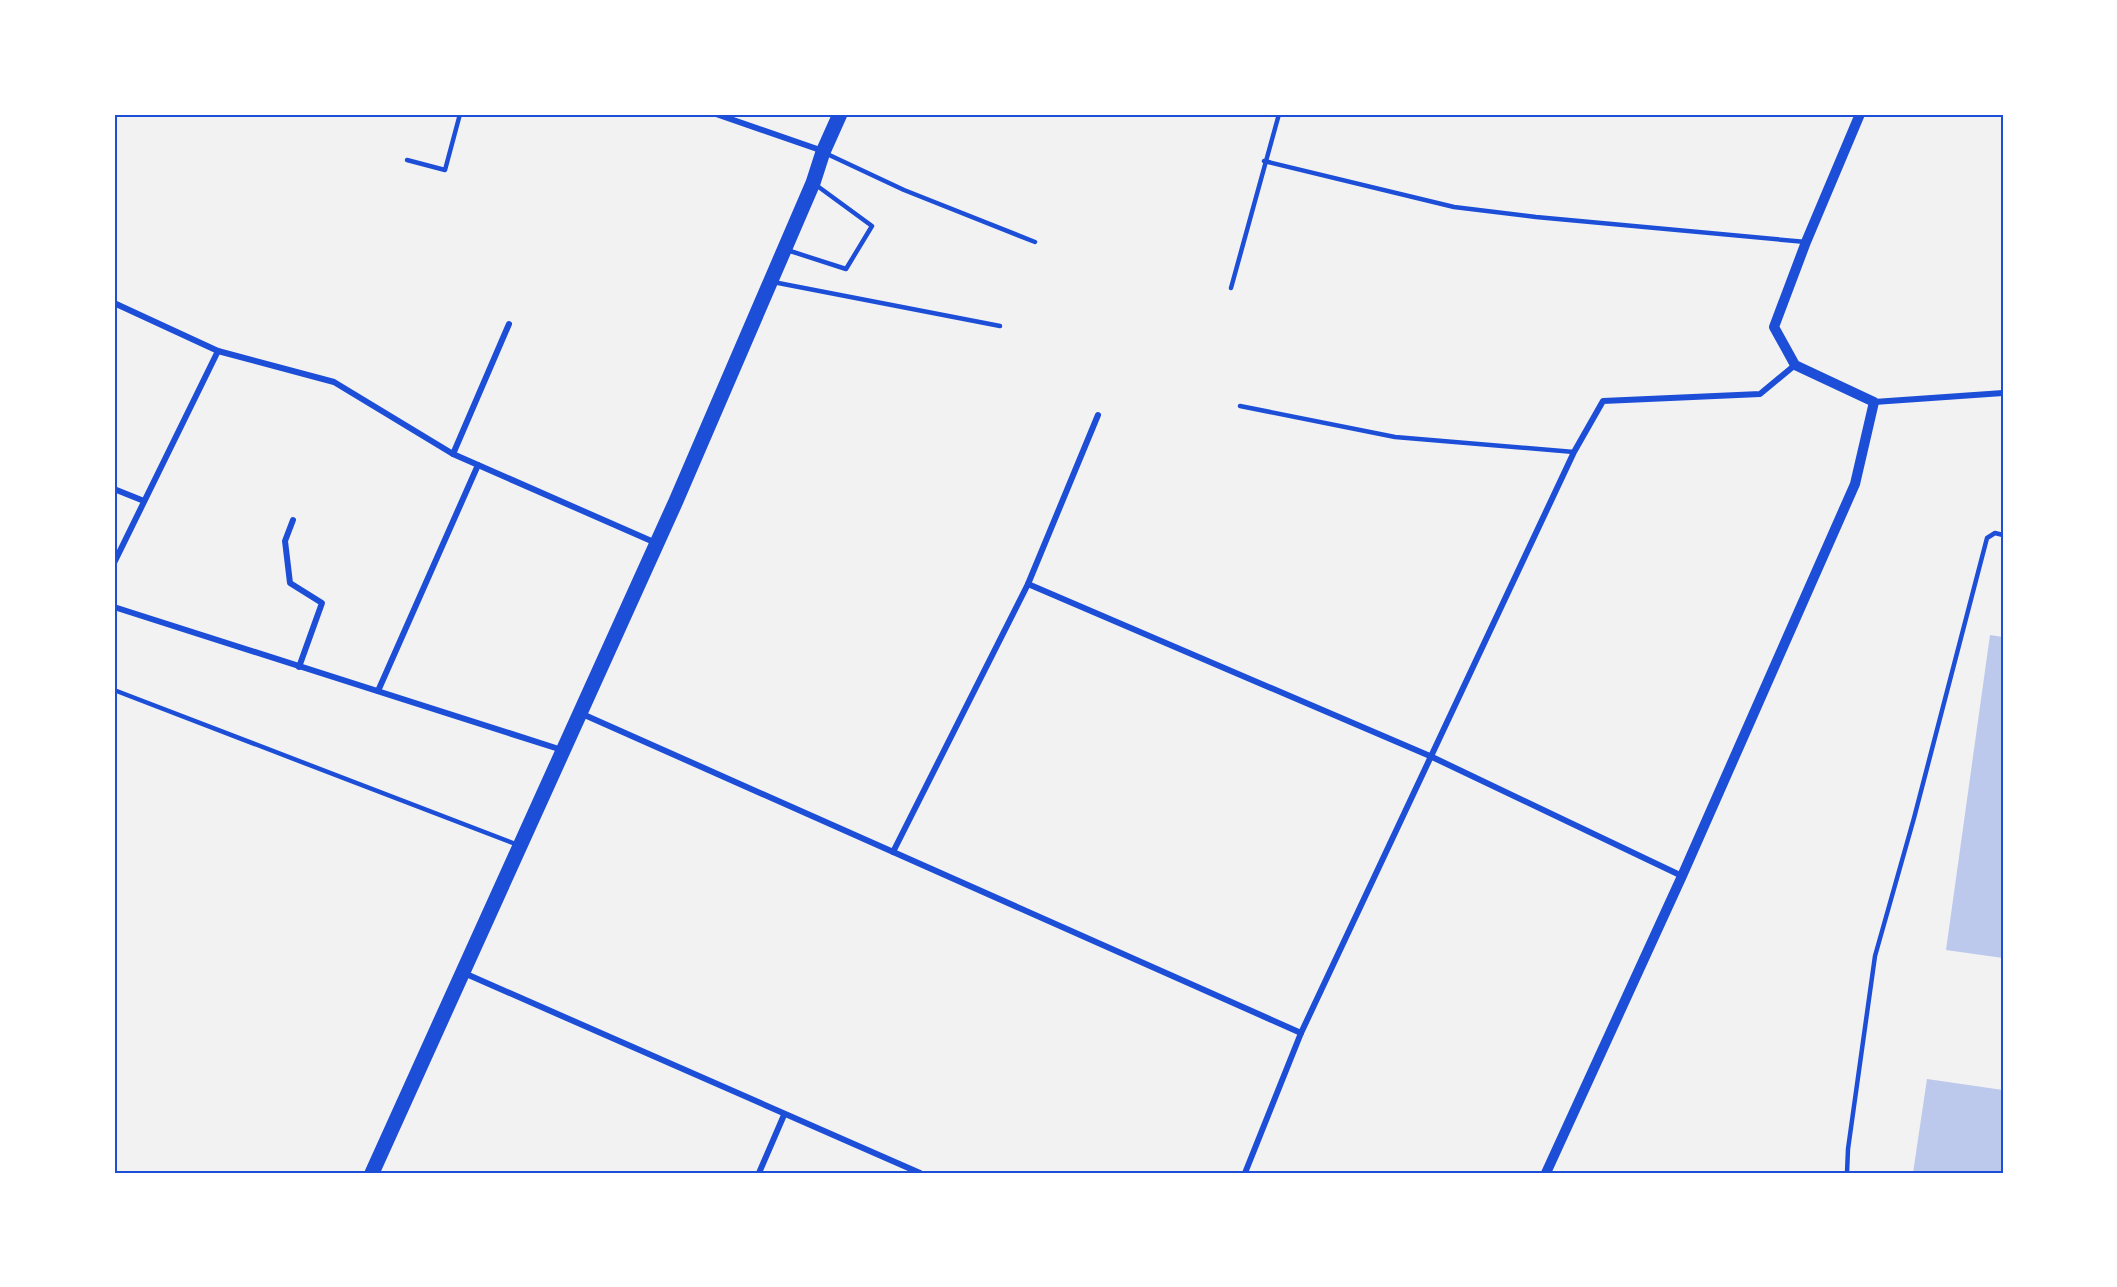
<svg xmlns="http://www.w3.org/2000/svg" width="2117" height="1287" viewBox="0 0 2117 1287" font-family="'IBM Plex Serif',serif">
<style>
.building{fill:#bdc9ec}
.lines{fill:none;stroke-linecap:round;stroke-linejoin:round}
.service{stroke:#1d4ed8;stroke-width:4.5}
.minor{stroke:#1d4ed8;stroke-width:6}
.tertiary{stroke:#1d4ed8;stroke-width:10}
.primary{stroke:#1d4ed8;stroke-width:15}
.neatline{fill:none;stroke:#1d4ed8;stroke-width:2}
</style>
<rect width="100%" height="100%" fill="#f2f2f2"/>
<g class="building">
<path d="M1990 635 2003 637V958L1946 950Z"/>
<path d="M1927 1079 2003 1090V1173H1913Z"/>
</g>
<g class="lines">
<g class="service">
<path d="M825 153 904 190 1035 242"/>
<path d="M407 160 445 170 460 114"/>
<path d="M1264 161 1454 207 1536 217 1806 242"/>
<path d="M787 250 846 269 872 226 816 185"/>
<path d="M773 282 1000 326"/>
<path d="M1231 288 1279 114"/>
<path d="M1240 406 1395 437 1574 452"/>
<path d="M114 690 518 845"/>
<path d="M1847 1173 1848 1149 1875 956 1914 818 1987 538 1995 533 2003 535"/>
</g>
<g class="minor">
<path d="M716 114 823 151"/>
<path d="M114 303 218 351 334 382 453 454 656 543"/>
<path d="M1874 402 2003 393"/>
<path d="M453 454 509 324"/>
<path d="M114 489 144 501"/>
<path d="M293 520 285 541 290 583 322 603 299 667"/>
<path d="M114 563 218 351"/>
<path d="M1028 584 1098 415"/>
<path d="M114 607 562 750"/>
<path d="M378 691 478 465"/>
<path d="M580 713 1301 1033"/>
<path d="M893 852 1028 584 1430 756 1682 876"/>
<path d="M464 973 920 1173"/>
<path d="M759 1173 784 1115"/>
<path d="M1245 1173 1301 1033 1574 452 1603 401 1760 394 1795 365"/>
</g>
<path class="tertiary" d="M1546 1173 1682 876 1855 484 1874 402 1795 365 1774 327 1806 242 1860 114"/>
<path class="primary" d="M372 1173 676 501 813 183 823 152 840 114"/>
</g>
<rect width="2117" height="1287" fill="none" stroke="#ffffff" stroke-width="231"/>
<rect x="116" y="116" width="1886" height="1056" class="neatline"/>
</svg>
